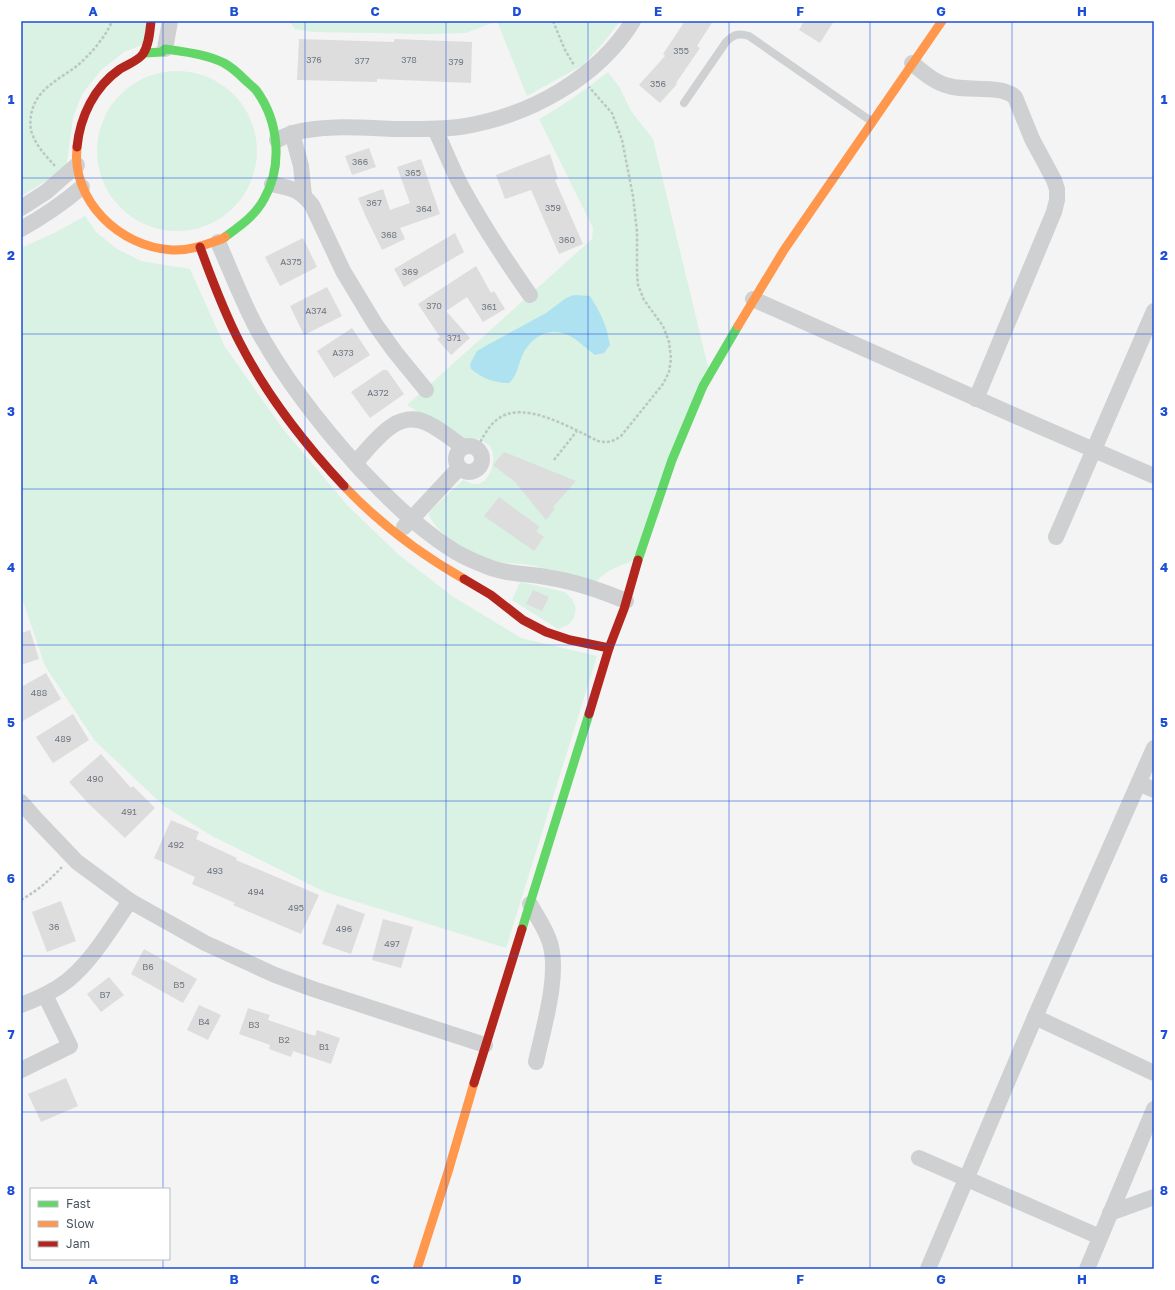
<svg xmlns="http://www.w3.org/2000/svg" width="1175" height="1290" viewBox="0 0 1175 1290" font-family="'Golos Text',sans-serif">
<style>
.green{fill:#d9f2e3}
.water{fill:#aee2f0}
.building{fill:#ddddde}
.lines{fill:none;stroke-linecap:round;stroke-linejoin:round}
.path{stroke:#bcc7c4;stroke-width:2.5;stroke-dasharray:3 2;stroke-linecap:butt}
.lane{stroke:#ced0d2;stroke-width:8}
.street{stroke:#ced0d2;stroke-width:16}
.fast{stroke:#63d668;stroke-width:9}
.slow{stroke:#ff974d;stroke-width:9}
.jam{stroke:#b3261e;stroke-width:9}
.grid{fill:none;stroke:#1d4ed8;stroke-width:1;stroke-opacity:0.55}
.labels{text-anchor:middle;stroke-width:4;stroke-linejoin:round;paint-order:stroke}
.number-label{font-size:9px;fill:#707881}
.neatline{fill:none;stroke:#1d4ed8;stroke-width:1.5}
.grid-label{font-size:13px;text-anchor:middle;font-weight:bold;fill:#1d4ed8}
</style>
<rect width="100%" height="100%" fill="#f4f4f4"/>
<g class="green">
<path d="M21 21H147V43L124 52 101 70 82 94 73 118 66 169 21 196Z"/>
<path d="M289 21H620L604 42 583 65 527 96 497 21 466 33 429 34 313 32 295 29Z"/>
<circle cx="177" cy="151" r="80"/>
<path d="M608 72 620 88 631 111 653 139 709 371 632 561C615 568 605 570 594 585 574 578 555 570 535 566 522 563 508 564 495 561 474 557 437 535 429 515L431 510 463 480C466 481 471 484 475 484 488 485 495 465 493 455 493 452 491 448 490 446L479 439 461 440 407 405 592 239 593 228 539 119C564 105 586 89 608 72Z"/>
<path d="M85 216 96 232 117 249 141 261 190 269 225 347 283 429 348 506 399 555 452 596 521 638 597 656 506 948 325 892 212 836 164 806 95 741 45 666 21 595V248L54 233Z"/>
<path d="M520 582 565 592 572 599 576 608 574 618 568 625 558 629 512 600Z"/>
</g>
<path class="water" d="M574 295 590 296C602 316 606 323 610 345L604 353 595 355C588 350 582 344 575 339 554 324 532 334 522 356 518 366 517 376 509 383 494 383 482 378 471 369L470 364 477 351 491 343 546 313 566 298Z"/>
<g class="building">
<path d="M685 21H713L697 46 700 48 676 83 677 84 660 103 639 85 665 56 663 54Z"/>
<path d="M804 21H834L820 43 799 30Z"/>
<path d="M299 39 394 42V39L472 42 471 83 377 79V82L297 80Z"/>
<path d="M369 148 376 167 352 175 345 156Z"/>
<path d="M550 154 558 179 555 180 583 244 559 254 531 190 505 199 496 175Z"/>
<path d="M421 159 440 214 400 228 405 239 382 250 365 215 358 198 383 189 390 210 410 203 397 167Z"/>
<path d="M455 233 464 252 404 287 394 269Z"/>
<path d="M303 238 317 267 280 286 265 257Z"/>
<path d="M476 266 491 293 494 291 505 309 483 322 467 297 446 311 470 338 451 355 437 339 440 337 418 304Z"/>
<path d="M327 287 342 316 304 335 290 306Z"/>
<path d="M352 328 370 355 334 378 317 351Z"/>
<path d="M383 370H387L404 394 370 418 351 392Z"/>
<path d="M504 452 576 481 553 507 555 509 546 520 515 482 493 465Z"/>
<path d="M499 497 540 527 536 531 544 537 534 551 484 516Z"/>
<path d="M533 590 549 597 542 611 526 604Z"/>
<path d="M30 630 39 659 21 665V633Z"/>
<path d="M46 673 61 699 21 722V687Z"/>
<path d="M73 714 89 740 53 763 36 737Z"/>
<path d="M101 754 131 788 133 786 155 808 125 838 89 804 69 782Z"/>
<path d="M171 820 199 832 196 839 237 858 236 860 319 895 301 934 233 905 235 903 192 884 195 877 154 858Z"/>
<path d="M61 901 76 941 47 952 32 912Z"/>
<path d="M337 904 365 914 351 954 322 944Z"/>
<path d="M383 919 413 927 401 968 372 960Z"/>
<path d="M144 949 197 979 183 1003 131 974Z"/>
<path d="M109 977 124 995 101 1012 87 994Z"/>
<path d="M199 1005 221 1015 208 1040 187 1030Z"/>
<path d="M248 1008 270 1015 268 1020 315 1036 317 1030 340 1038 331 1064 293 1051 291 1057 269 1049 270 1045 239 1034Z"/>
<path d="M66 1078 78 1106 41 1122 28 1094Z"/>
</g>
<g class="lines">
<g class="path">
<path d="M553 21 565 50 574 65"/>
<path d="M55 166C47 157 38 148 33 136 30 130 30 122 31 115 36 88 59 80 78 65 90 55 107 35 112 21"/>
<path d="M478 446C483 437 489 425 498 419 523 399 573 429 598 441 607 443 613 442 621 436L663 384 669 372 671 359 669 342 663 326 644 300 638 285 637 273V232L633 196 622 140 612 113 589 87"/>
<path d="M554 460 577 431"/>
<path d="M21 900C37 891 50 880 62 867"/>
</g>
<path class="lane" d="M684 103 726 42C734 34 739 33 749 36L871 121"/>
<g class="street">
<path d="M165 49 170 21"/>
<path d="M912 63C923 72 935 83 949 86 968 92 1001 84 1015 97L1032 139 1054 180 1057 189V200L1054 212 976 399"/>
<path d="M435 129C443 146 450 163 458 180 479 220 504 258 530 295"/>
<path d="M292 133 301 166 304 196"/>
<path d="M277 140C282 138 288 134 293 133 326 124 363 128 396 129 419 129 443 130 466 126 530 115 598 78 633 21"/>
<path d="M272 184C291 188 299 189 312 205L343 271 375 324 395 352 426 390"/>
<path d="M21 208 46 192 77 165"/>
<path d="M21 229C43 217 63 203 82 187"/>
<path d="M218 242C230 269 241 298 255 325 283 378 321 426 362 471 388 498 416 526 448 547 459 555 473 561 486 566 506 575 529 573 551 578 577 582 602 591 626 601"/>
<path d="M753 299 1025 420 1154 476"/>
<circle cx="469" cy="459" r="13"/>
<path d="M355 463C374 443 396 408 427 423 440 429 452 439 463 447"/>
<path d="M404 527 459 468"/>
<path d="M1056 537 1154 311"/>
<path d="M1139 783 1154 790"/>
<path d="M21 802 34 817 77 862 130 901 205 943 275 975 313 989 485 1045"/>
<path d="M530 904C537 917 546 929 550 943 560 975 543 1029 536 1062"/>
<path d="M21 1005C37 999 53 992 67 981 93 960 111 928 130 901"/>
<path d="M1035 1017 1154 1073"/>
<path d="M21 1070 70 1046 45 995"/>
<path d="M919 1158 1100 1237"/>
<path d="M1110 1213 1154 1197"/>
<path d="M928 1269 1035 1017 1154 748"/>
<path d="M1087 1269 1154 1109"/>
</g>
<g class="fast">
<path d="M144 53 162 52 165 49C185 52 206 54 224 63 231 67 237 72 243 78 247 82 252 86 256 90 279 121 283 166 264 199 255 216 240 226 225 237"/>
<path d="M638 560 672 460 703 386 738 326"/>
<path d="M522 929 589 714"/>
</g>
<g class="slow">
<path d="M77 147C71 201 120 247 172 250 189 251 205 245 222 239L225 237"/>
<path d="M738 326 784 250 942 21"/>
<path d="M344 486C379 523 420 554 464 579"/>
<path d="M417 1269 448 1172 474 1083"/>
</g>
<g class="jam">
<path d="M77 147C80 117 94 87 120 69 128 64 138 61 143 54 149 45 150 31 151 21"/>
<path d="M200 247C212 280 224 312 240 343 267 396 304 443 344 486"/>
<path d="M464 579 491 595 523 620 546 632 570 640 609 648"/>
<path d="M589 714 609 648 624 609 638 560"/>
<path d="M474 1083 522 929"/>
</g>
</g>
<path class="grid" d="M163 21V1189M305 21V1269M446 21V1269M588 21V1269M729 21V1269M870 21V1269M1012 21V1269M21 178H1154M21 334H1154M21 489H1154M21 645H1154M21 801H1154M21 956H1154M21 1112H1154M163 1259V1269"/>
<g class="labels">
<g class="number-label">
<text x="681" y="54">355</text>
<text x="314" y="63">376</text>
<text x="409" y="63">378</text>
<text x="362" y="64">377</text>
<text x="456" y="65">379</text>
<text x="658" y="87">356</text>
<text x="360" y="165">366</text>
<text x="413" y="176">365</text>
<text x="374" y="206">367</text>
<text x="553" y="211">359</text>
<text x="424" y="212">364</text>
<text x="389" y="238">368</text>
<text x="567" y="243">360</text>
<text x="291" y="265">A375</text>
<text x="410" y="275">369</text>
<text x="434" y="309">370</text>
<text x="489" y="310">361</text>
<text x="316" y="314">A374</text>
<text x="454" y="341">371</text>
<text x="343" y="356">A373</text>
<text x="378" y="396">A372</text>
<text x="39" y="696">488</text>
<text x="63" y="742">489</text>
<text x="95" y="782">490</text>
<text x="129" y="815">491</text>
<text x="176" y="848">492</text>
<text x="215" y="874">493</text>
<text x="256" y="895">494</text>
<text x="296" y="911">495</text>
<text x="54" y="930">36</text>
<text x="344" y="932">496</text>
<text x="392" y="947">497</text>
<text x="148" y="970">B6</text>
<text x="179" y="988">B5</text>
<text x="105" y="998">B7</text>
<text x="204" y="1025">B4</text>
<text x="254" y="1028">B3</text>
<text x="284" y="1043">B2</text>
<text x="324" y="1050">B1</text>
</g>
</g>
<rect width="1175" height="1290" fill="none" stroke="#ffffff" stroke-width="44"/>
<rect x="30" y="1188" width="140" height="72" fill="#ffffff" stroke="#b7bbc0"/>
<rect x="38" y="1201" width="20" height="6" fill="#63d668" stroke="#b7bbc0"/>
<text x="66" y="1208" font-size="12" fill="#4a5661">Fast</text>
<rect x="38" y="1221" width="20" height="6" fill="#ff974d" stroke="#b7bbc0"/>
<text x="66" y="1228" font-size="12" fill="#4a5661">Slow</text>
<rect x="38" y="1241" width="20" height="6" fill="#b3261e" stroke="#b7bbc0"/>
<text x="66" y="1248" font-size="12" fill="#4a5661">Jam</text>
<rect x="22" y="22" width="1131" height="1246" class="neatline"/>
<g class="grid-label">
<text x="93" y="16">A</text>
<text x="234" y="16">B</text>
<text x="375" y="16">C</text>
<text x="517" y="16">D</text>
<text x="658" y="16">E</text>
<text x="800" y="16">F</text>
<text x="941" y="16">G</text>
<text x="1082" y="16">H</text>
<text x="11" y="104">1</text>
<text x="1164" y="104">1</text>
<text x="11" y="260">2</text>
<text x="1164" y="260">2</text>
<text x="11" y="416">3</text>
<text x="1164" y="416">3</text>
<text x="11" y="572">4</text>
<text x="1164" y="572">4</text>
<text x="11" y="727">5</text>
<text x="1164" y="727">5</text>
<text x="11" y="883">6</text>
<text x="1164" y="883">6</text>
<text x="11" y="1039">7</text>
<text x="1164" y="1039">7</text>
<text x="11" y="1195">8</text>
<text x="1164" y="1195">8</text>
<text x="93" y="1284">A</text>
<text x="234" y="1284">B</text>
<text x="375" y="1284">C</text>
<text x="517" y="1284">D</text>
<text x="658" y="1284">E</text>
<text x="800" y="1284">F</text>
<text x="941" y="1284">G</text>
<text x="1082" y="1284">H</text>
</g>
</svg>
